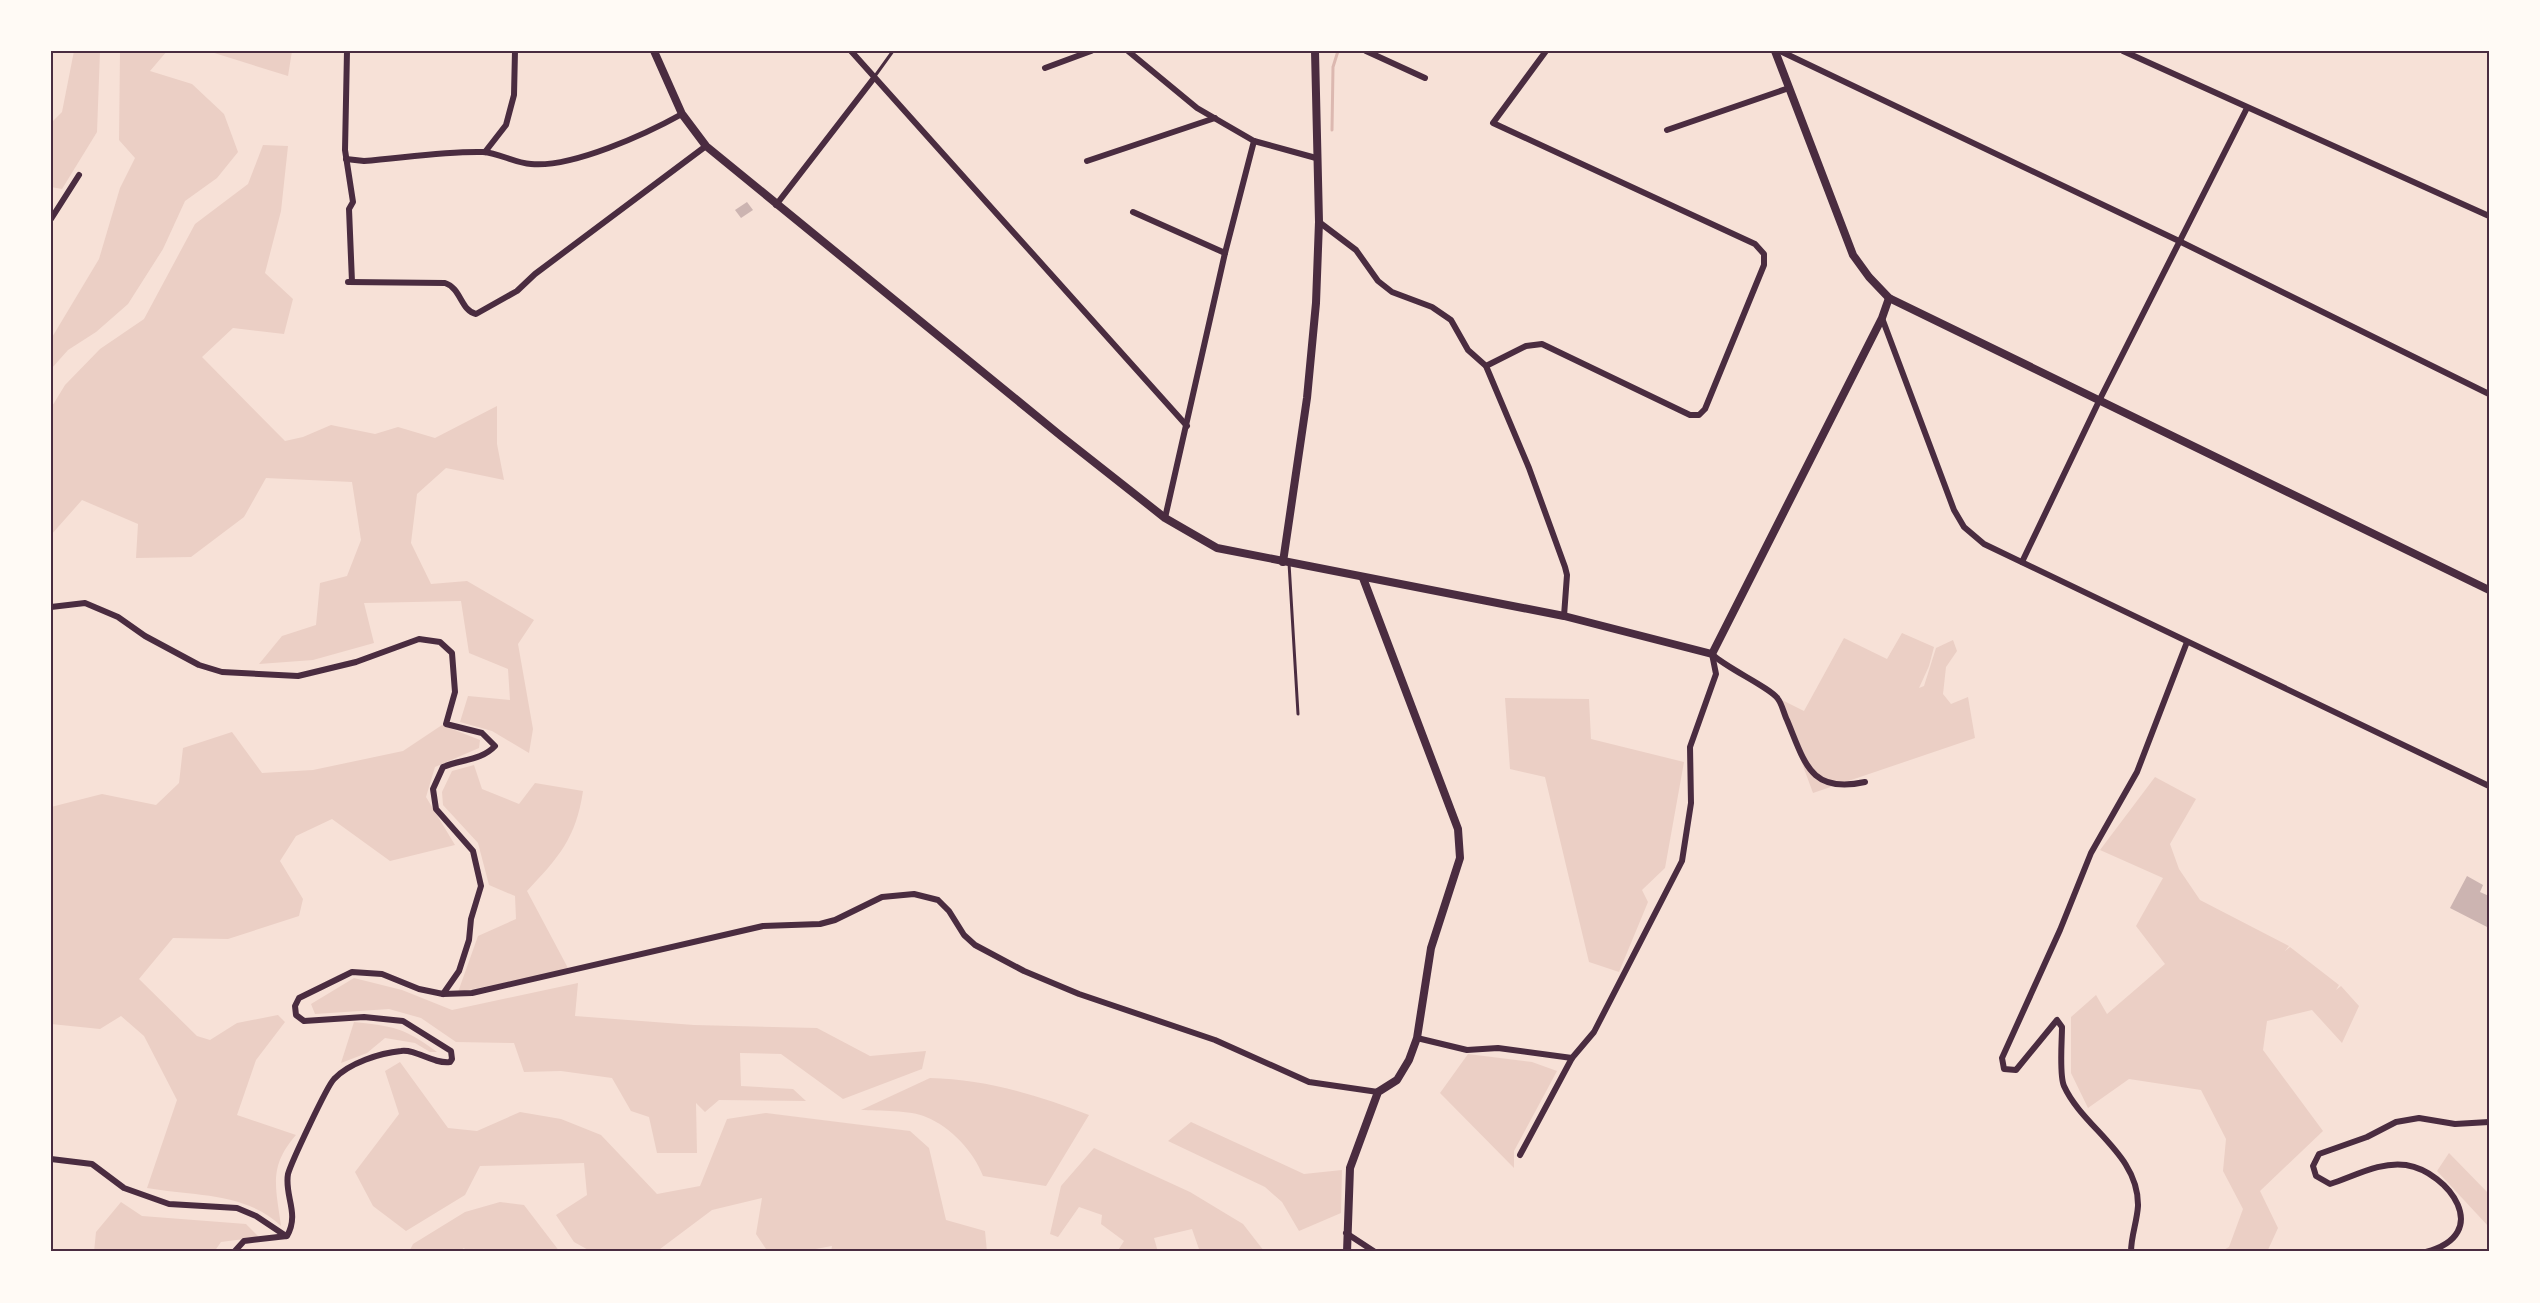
<svg xmlns="http://www.w3.org/2000/svg" width="2540" height="1303" viewBox="0 0 2540 1303" font-family="Mulish,sans-serif">
<style>
.green{fill:#ebcfc5}
.lines{fill:none;stroke-linecap:round;stroke-linejoin:round}
.stream{stroke:#dcb8b0;stroke-width:3}
.building{fill:#ccb4b1}
.service{stroke:#4a2c40;stroke-width:3}
.minor{stroke:#4a2c40;stroke-width:6}
.tertiary{stroke:#4a2c40;stroke-width:8}
.secondary{stroke:#4a2c40;stroke-width:8}
.neatline{fill:none;stroke:#4a2c40;stroke-width:2}
</style>
<rect width="100%" height="100%" fill="#f7e1d7"/>
<g class="green">
<path d="M74 51H100L97 132 62 189 51 187V123L62 112Z"/>
<path d="M120 51H167L150 71 192 84 224 114 238 152 217 178 185 201 163 249 128 304 96 332 68 350 51 369V339L99 259 120 188 135 158 119 140Z"/>
<path d="M208 51H292L288 76Z"/>
<path d="M263 145 288 146 281 211 265 273 293 299 284 334 233 328 202 357 285 441 303 437 331 425 375 434 398 427 435 438 497 406V444L504 480 446 468 417 494 411 543 431 584 467 581 534 620 518 644 533 729 529 753 492 731 460 722 468 696 510 700 508 669 469 653 461 601 364 603 374 643 313 660 259 664 282 636 316 625 320 583 347 576 361 540 352 482 266 478 244 517 191 557 136 558 138 524 82 500 51 535V408L65 385 100 349 144 319 195 224 248 184Z"/>
<path d="M1902 633 1934 647 1929 666 1919 688 1924 686 1936 648 1953 640 1957 651 1946 667 1943 694 1951 704 1968 697 1975 738 1813 793 1778 698 1804 711 1844 638 1887 659Z"/>
<path d="M1505 698 1589 699 1591 739 1684 762 1665 868 1642 890 1648 902 1619 972 1589 962 1545 777 1510 769Z"/>
<path d="M442 725 480 740 479 748 435 767 426 797 455 845 390 861 332 819 296 836 280 861 303 899 299 916 228 939 173 938 139 979 197 1036 210 1040 237 1023 278 1015 285 1022 256 1060 237 1115 296 1135C268 1167 276 1187 281 1226 246 1192 192 1196 147 1188L177 1100 144 1036 121 1016 100 1029 51 1024V807L102 794 156 805 179 783 183 748 232 732 262 773 313 770 403 751Z"/>
<path d="M474 765 482 789 519 804 535 783 583 791C576 838 559 857 527 891L569 970 458 992 478 936 516 919 515 896 489 885 478 843 443 805 442 792 452 771Z"/>
<path d="M2155 777 2196 799 2170 844 2179 869 2200 900 2289 946 2285 951 2290 947 2339 985 2336 990 2341 986 2359 1006 2342 1043 2312 1010 2267 1021 2263 1050 2323 1131 2260 1191 2278 1228 2267 1252H2220L2229 1247 2243 1209 2223 1171 2226 1139 2201 1090 2129 1079 2088 1108 2071 1073V1017L2096 995 2107 1014 2165 964 2136 926 2163 878 2100 850Z"/>
<path d="M354 978 402 990 452 1010 578 983 575 1016 694 1025 817 1028 870 1056 926 1051 922 1069 843 1099 781 1054 740 1053 741 1086 793 1089 806 1101 719 1100 705 1112 696 1103 697 1153H657L649 1117 631 1111 612 1078 561 1071 524 1072 514 1043 456 1042 421 1018 389 1009 315 1014 311 1004Z"/>
<path d="M354 1022C393 1026 405 1028 437 1052H430L415 1043 385 1038 367 1053 341 1063Z"/>
<path d="M1468 1054 1532 1062 1557 1071 1514 1151V1168L1440 1093Z"/>
<path d="M400 1062 448 1128 477 1131 520 1112 561 1119 601 1135 657 1194 700 1186 727 1119 766 1113 910 1131 929 1148 946 1220 985 1231 987 1252H831L832 1246 799 1252H768L756 1234 762 1198 712 1210 656 1252H592L574 1242 556 1215 587 1195 584 1163 480 1166 465 1195 406 1231 373 1206 355 1172 399 1114 385 1071Z"/>
<path d="M930 1078C984 1079 1038 1095 1089 1115L1046 1186 983 1176C974 1152 951 1127 926 1117 911 1110 878 1111 861 1110Z"/>
<path d="M1191 1122 1304 1174 1342 1170 1341 1213 1299 1231 1282 1202 1265 1187 1168 1141Z"/>
<path d="M1094 1148 1190 1192 1243 1224 1264 1251 1200 1252 1192 1229 1154 1238 1158 1252H1117L1124 1241 1101 1224 1102 1215 1079 1207 1058 1237 1050 1234 1061 1186Z"/>
<path d="M2449 1153 2489 1194V1227L2437 1171Z"/>
<path d="M121 1202 142 1216 246 1224 259 1237 221 1242 214 1252H94L96 1232Z"/>
<path d="M500 1202 524 1205 560 1252H467L464 1248 458 1252H409L413 1244 465 1212Z"/>
</g>
<g class="lines">
<path class="stream" d="M1332 130 1333 67 1338 51"/>
</g>
<g class="building">
<path d="M747 202 753 210 741 218 735 210Z"/>
<path d="M2467 876 2483 885 2480 892 2489 896V928L2450 908Z"/>
</g>
<g class="lines">
<g class="service">
<path d="M875 76 893 51"/>
<path d="M1289 563 1298 714"/>
</g>
<g class="minor">
<path d="M347 51 345 150 353 202 349 209 352 282"/>
<path d="M851 51 1187 426"/>
<path d="M1128 51 1197 108 1254 141 1316 158"/>
<path d="M1366 51 1425 78"/>
<path d="M1780 51 2179 241 2489 394"/>
<path d="M2123 51 2489 216"/>
<path d="M1045 68 1091 51"/>
<path d="M1667 130 1789 88"/>
<path d="M485 152 506 125 514 95 515 51"/>
<path d="M346 159 364 161C403 158 444 151 483 152 499 153 515 163 531 164 572 168 646 134 682 114"/>
<path d="M1087 161 1215 118"/>
<path d="M776 205 874 78"/>
<path d="M1133 212 1225 253"/>
<path d="M51 219 79 175"/>
<path d="M1319 222 1356 250 1378 281 1392 292 1432 307 1451 320 1468 350 1486 366 1529 468 1565 567 1567 575 1564 616"/>
<path d="M348 282 445 283C461 288 461 311 476 314L517 291 535 274 706 146"/>
<path d="M1882 318 1954 510 1964 527 1984 544 2489 786"/>
<path d="M1486 366 1526 346 1542 344 1690 415H1699L1705 409 1764 265V254L1755 244 1493 123 1546 51"/>
<path d="M1165 518 1225 253 1254 141"/>
<path d="M2022 562 2100 399 2247 108"/>
<path d="M51 607 85 603 118 617 145 636 199 665 222 672 298 676 356 662 419 639 440 642 452 653 455 692 446 724 482 733 495 746C481 761 461 759 443 767L433 789 436 809 473 851 481 886 471 919 469 940 459 971 443 994"/>
<path d="M1713 655C1728 669 1771 688 1778 699 1782 704 1784 714 1787 720 1805 763 1810 794 1865 782"/>
<path d="M1417 1038 1467 1050 1498 1048 1572 1058"/>
<path d="M1520 1155 1572 1058 1594 1032 1682 861 1691 803 1690 747 1716 674 1712 654"/>
<path d="M51 1159 92 1164 124 1188 169 1204 237 1208 256 1216 286 1236"/>
<path d="M1346 1233 1375 1252"/>
<path d="M234 1252 244 1241 287 1236C300 1213 284 1196 288 1174 291 1163 327 1086 334 1079 349 1063 380 1053 401 1051 417 1049 432 1064 450 1062L452 1059 451 1051 403 1021 364 1017 304 1021 296 1015 295 1006 299 998 352 972 382 974 419 989 443 994 472 993 763 926 820 924 835 920 882 897 914 894 938 900 949 911 964 935 975 945 1024 971 1079 994 1215 1040 1309 1082 1378 1092"/>
<path d="M2131 1252C2131 1236 2137 1222 2138 1206 2139 1154 2083 1128 2064 1086 2059 1075 2062 1041 2062 1027L2057 1020 2016 1070 2004 1069 2002 1058 2060 930 2091 853 2137 772 2187 642"/>
<path d="M2426 1252C2494 1234 2449 1172 2406 1165 2380 1161 2353 1177 2330 1184L2316 1176 2313 1166 2319 1154 2367 1137 2396 1122 2419 1118 2455 1124 2489 1122"/>
</g>
<g class="tertiary">
<path d="M654 51 682 114 706 146 1061 436 1165 518 1217 548 1564 616 1712 654 1882 318 1889 298"/>
<path d="M1283 562 1307 398 1316 303 1319 222 1315 51"/>
<path d="M1347 1252 1350 1168 1378 1092 1397 1080 1409 1060 1417 1038 1431 948 1460 858 1458 829 1363 578"/>
</g>
<path class="secondary" d="M1775 51 1853 255 1869 277 1889 298 2489 590"/>
</g>
<rect width="2540" height="1303" fill="none" stroke="#fffaf5" stroke-width="105"/>
<rect x="52" y="52" width="2436" height="1198" class="neatline"/>
</svg>
